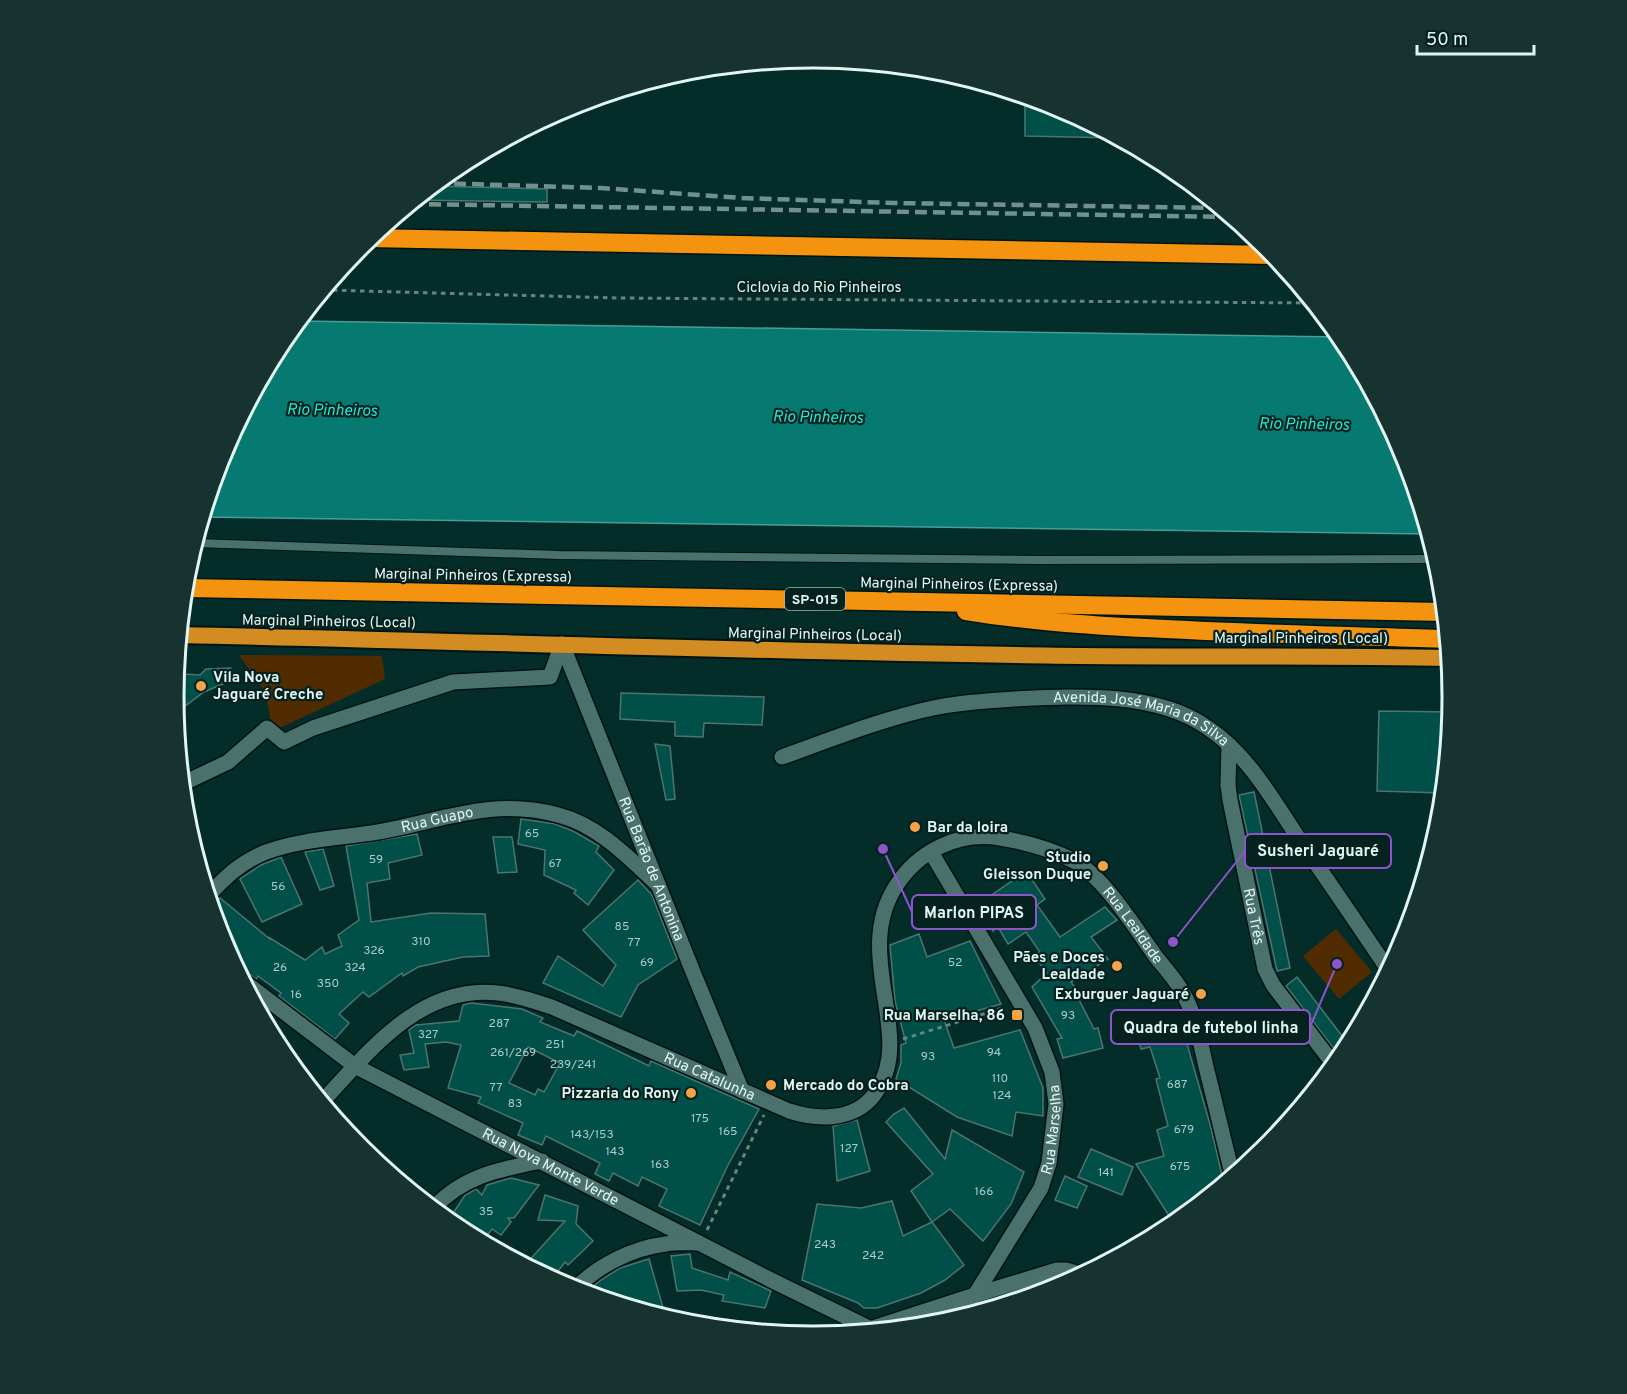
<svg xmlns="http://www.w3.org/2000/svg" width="1627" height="1394" viewBox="0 0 1627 1394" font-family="Overpass,sans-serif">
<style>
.green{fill:#502c00}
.water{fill:#067970;stroke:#489e97;stroke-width:1.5}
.building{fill:#004f48;stroke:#4d746f;stroke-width:1.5;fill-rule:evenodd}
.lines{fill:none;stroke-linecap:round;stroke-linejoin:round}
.service-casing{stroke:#001412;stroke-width:10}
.minor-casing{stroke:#001412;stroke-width:18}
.trunk-casing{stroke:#001412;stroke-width:20}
.motorway-casing{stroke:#001412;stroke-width:21}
.path{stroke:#658582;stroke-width:3;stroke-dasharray:4.5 4.5;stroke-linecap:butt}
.service{stroke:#4a716c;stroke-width:8}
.minor{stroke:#4a716c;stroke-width:15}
.trunk{stroke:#d28c22;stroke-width:16}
.motorway{stroke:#f49310;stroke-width:18}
.rail{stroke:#72908d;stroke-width:4.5;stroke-dasharray:12 6;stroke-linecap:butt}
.poi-dot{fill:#f6a248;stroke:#05221f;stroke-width:2}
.labels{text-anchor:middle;stroke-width:4.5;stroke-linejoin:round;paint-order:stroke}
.number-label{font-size:12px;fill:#a9ccc8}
.shield{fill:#05221f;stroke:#9fb6b3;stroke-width:1.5}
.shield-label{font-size:14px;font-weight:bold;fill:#e1f5f2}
.street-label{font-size:15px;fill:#e1f5f2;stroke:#05221f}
.poi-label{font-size:15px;font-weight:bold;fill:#e1f5f2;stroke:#05221f;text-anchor:end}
.water-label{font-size:16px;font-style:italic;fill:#23e6d6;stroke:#05221f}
.rim{fill:none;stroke:#e1f5f2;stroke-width:3}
.leader{fill:none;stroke:#8f54c9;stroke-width:2}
.callout-dot{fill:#8f54c9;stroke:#05221f;stroke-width:2}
.callout{fill:#05221f;stroke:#8f54c9;stroke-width:2}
.callout-label{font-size:16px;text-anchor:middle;font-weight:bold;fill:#e1f5f2}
</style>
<rect width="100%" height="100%" fill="#042d2a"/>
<g class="green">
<path d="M239 655 382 656 385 679 273 731 265 692Z"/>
<path d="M1336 929 1372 972 1339 999 1303 956Z"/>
</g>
<path class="water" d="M298 321 1342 337 1405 452 1430 534 202 517 222 452 282 341Z"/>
<g class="building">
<path d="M1025 96 1059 106 1119 138 1025 136Z"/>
<path d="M432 186 547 189V202L415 200Z"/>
<path d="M231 668 230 681 204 692 185 706 183 674 200 675 206 669Z"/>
<path d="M621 693 764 697 762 725 704 723 703 737 675 736V722L620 719Z"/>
<path d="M1379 711 1452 712 1444 793 1377 791Z"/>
<path d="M655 744 670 746 675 799 666 800Z"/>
<path d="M1254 792 1290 968 1277 971 1239 795Z"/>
<path d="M521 819 555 824 573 831 599 846 596 852 614 870 588 905 574 893 576 890 544 875 545 850 518 844Z"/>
<path d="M417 834 422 855 388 863 390 879 367 883 371 922 431 913 485 914 489 956 463 957 418 967 403 976 402 973 369 997 363 992 339 1014 349 1023 335 1039 279 996 281 993 258 976 256 979 234 964 222 941 211 905 220 898 271 940 270 938 305 960 322 947 325 954 342 946 338 935 359 920 346 846Z"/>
<path d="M493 837H512L517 872 498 873Z"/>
<path d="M323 849 334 886 320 890 305 852Z"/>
<path d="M281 857 302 904 262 922 240 879 261 865Z"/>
<path d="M1026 871 1045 899 1037 905 1060 937 1105 907 1117 920 1091 937 1108 959 1071 982 1078 992 1076 994 1094 1029 1098 1028 1103 1048 1063 1058 1057 1039 1062 1038 1032 987 1047 973 1034 956 1040 952 1026 932 1008 944 998 927 993 931 976 906Z"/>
<path d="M638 880 652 895 677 959 638 985 621 1017 543 983 558 956 603 986 616 965 583 930Z"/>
<path d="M919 934 927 957 970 941 1001 1004 944 1020 954 1048 1020 1030 1043 1088V1116L1016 1112 1012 1136 957 1117 896 1079 901 1063V1045L906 1043 895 1001 890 945Z"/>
<path d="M1297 977 1342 1036 1363 1020 1341 1058 1286 986Z"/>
<path d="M471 1003 522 1009 543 1018 540 1022 574 1036 577 1031 649 1066 651 1061 759 1109 728 1165 700 1225 659 1206 667 1189 642 1177 638 1186 613 1173 609 1181 595 1174 600 1163 546 1136 542 1145 518 1135 523 1123 478 1103 481 1097 448 1088 461 1045 446 1042 425 1044 429 1067 404 1070 400 1055 414 1053 409 1030 416 1025 459 1021 463 1005ZM528 1047 560 1063 544 1092 538 1089 535 1095 509 1083Z"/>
<path d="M1179 1016 1211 1128 1224 1184 1181 1219 1173 1222 1136 1164 1164 1156 1157 1130 1168 1126 1156 1079 1160 1078 1150 1047 1141 1049 1136 1028Z"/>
<path d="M904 1108 945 1159 952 1130 1024 1172 1011 1204 983 1241 950 1209 932 1222 911 1191 933 1174 886 1122 894 1114Z"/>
<path d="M857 1120 870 1171 837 1181 833 1126Z"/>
<path d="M1091 1149 1133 1167 1122 1195 1078 1177Z"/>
<path d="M1065 1176 1087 1186 1077 1208 1055 1200Z"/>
<path d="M511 1178 539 1185 514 1218H508L511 1222 501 1235 492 1229 482 1242 458 1229 448 1221 465 1195 476 1189 482 1195 487 1185Z"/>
<path d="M545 1195 578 1206 576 1224 593 1241 568 1265 565 1262 552 1279 525 1265 565 1221 538 1220Z"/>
<path d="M892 1201 903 1236 932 1222 964 1265 945 1280 921 1293 877 1308H864L858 1303 802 1280 817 1204 861 1208Z"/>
<path d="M690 1254 692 1268 728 1280 730 1272 771 1291 765 1308 722 1301 724 1295 701 1290 677 1291 671 1256Z"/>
<path d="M649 1259 666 1318 585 1293 601 1280 620 1268Z"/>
<path d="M1058 1280 1071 1282 1058 1288 992 1309 989 1301Z"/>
</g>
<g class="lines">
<g class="service-casing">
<path id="service" d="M195 543 559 555 1036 560 1437 559"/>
</g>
<g class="minor-casing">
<g id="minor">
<path id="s1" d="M562 644 693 972 742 1091"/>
<path id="s2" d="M1229 745 1228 785 1230 800 1265 969 1273 985 1335 1066"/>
<path id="s3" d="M782 757C832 739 882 719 933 708 960 702 987 701 1014 699 1076 696 1156 691 1208 728 1247 754 1272 798 1297 836 1328 881 1359 926 1389 971"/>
<path d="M182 788 186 782 228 762 267 728 284 742 313 728 453 682 550 677 562 644"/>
<path id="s4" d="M208 896C225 877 241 862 266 852 301 839 341 838 378 832 441 821 493 797 558 815 598 825 628 857 658 885"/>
<path id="s5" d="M242 980 355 1066 773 1281 871 1329"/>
<path id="s6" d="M322 1102C369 1051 421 984 498 993 517 995 534 1001 552 1007L789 1111C821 1121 859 1121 878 1089 914 1033 852 954 896 886 918 851 959 831 1000 838 1025 842 1051 849 1074 861 1103 876 1136 929 1156 957 1165 968 1176 980 1183 993 1196 1016 1201 1045 1207 1071 1216 1106 1224 1142 1233 1177"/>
<path d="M433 1209C462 1176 501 1169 542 1161"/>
<path d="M574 1290C597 1266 632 1248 666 1244 676 1242 688 1243 699 1243"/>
<path d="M975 1295 1057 1270H1066L1083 1275"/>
<path id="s7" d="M864 1331 975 1295 1041 1188 1049 1163 1056 1104 1052 1072 1035 1028 931 852"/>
</g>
</g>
<g class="trunk-casing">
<path id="trunk" d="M180 635C458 641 737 651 1016 655 1160 658 1305 655 1450 658"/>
</g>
<g class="motorway-casing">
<g id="motorway">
<path d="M368 238 1275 255"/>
<path d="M184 588 1445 612"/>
<path d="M966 611C1032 622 1099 626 1166 629 1260 634 1354 636 1448 639"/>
</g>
</g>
<g class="path">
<path d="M324 290 619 298 1314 303"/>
<path d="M903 1039 1006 1007"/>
<path d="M707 1230 764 1115"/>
</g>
<use href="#service" class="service"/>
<use href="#minor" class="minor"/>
<use href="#trunk" class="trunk"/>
<use href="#motorway" class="motorway"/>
<g class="rail">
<path d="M436 183 601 188 742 198 893 203 1221 208"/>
<path d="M411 204 1233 217"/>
</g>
</g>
<g class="poi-dot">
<circle cx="201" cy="686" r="6"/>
<circle cx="915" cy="827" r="6"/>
<circle cx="1103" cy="866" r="6"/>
<circle cx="1117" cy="966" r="6"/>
<circle cx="1201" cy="994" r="6"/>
<rect x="1011" y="1009" width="12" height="12" rx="3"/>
<circle cx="771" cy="1085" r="6"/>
<circle cx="691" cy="1093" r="6"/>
</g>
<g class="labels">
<g class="number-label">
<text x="532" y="837">65</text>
<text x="376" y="863">59</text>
<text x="555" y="867">67</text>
<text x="278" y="890">56</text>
<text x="622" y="930">85</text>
<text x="421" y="945">310</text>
<text x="634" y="946">77</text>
<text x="374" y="954">326</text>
<text x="647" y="966">69</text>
<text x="955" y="966">52</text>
<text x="280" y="971">26</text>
<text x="355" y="971">324</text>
<text x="328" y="987">350</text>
<text x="296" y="998">16</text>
<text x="1068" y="1019">93</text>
<text x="499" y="1027">287</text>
<text x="428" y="1038">327</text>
<text x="555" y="1048">251</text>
<text x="513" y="1056">261/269</text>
<text x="994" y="1056">94</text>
<text x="928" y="1060">93</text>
<text x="573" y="1068">239/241</text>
<text x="1000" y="1082">110</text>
<text x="1177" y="1088">687</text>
<text x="496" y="1091">77</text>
<text x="1002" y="1099">124</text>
<text x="515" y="1107">83</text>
<text x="700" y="1122">175</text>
<text x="1184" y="1133">679</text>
<text x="728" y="1135">165</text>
<text x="592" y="1138">143/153</text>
<text x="849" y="1152">127</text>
<text x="615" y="1155">143</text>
<text x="660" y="1168">163</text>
<text x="1180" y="1170">675</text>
<text x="1106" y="1176">141</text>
<text x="984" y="1195">166</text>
<text x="486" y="1215">35</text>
<text x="825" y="1248">243</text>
<text x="873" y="1259">242</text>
</g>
<rect class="shield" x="785" y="588" width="60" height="22" rx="4.5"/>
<g class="shield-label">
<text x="815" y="604">SP-015</text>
</g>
<g class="street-label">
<text x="819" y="292">Ciclovia do Rio Pinheiros</text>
<text transform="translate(473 575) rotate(1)" y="5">Marginal Pinheiros (Expressa)</text>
<text transform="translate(959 584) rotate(1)" y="5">Marginal Pinheiros (Expressa)</text>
<text transform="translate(329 621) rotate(1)" y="5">Marginal Pinheiros (Local)</text>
<text transform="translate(815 634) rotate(1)" y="5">Marginal Pinheiros (Local)</text>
<text x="1301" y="643">Marginal Pinheiros (Local)</text>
<text dy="5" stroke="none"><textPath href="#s3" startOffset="372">Avenida José Maria da Silva</textPath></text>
<text dy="5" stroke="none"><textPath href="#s4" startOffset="248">Rua Guapo</textPath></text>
<text dy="5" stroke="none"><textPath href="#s1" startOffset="242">Rua Barão de Antonina</textPath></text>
<text dy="5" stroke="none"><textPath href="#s2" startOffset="174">Rua Três</textPath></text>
<text dy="5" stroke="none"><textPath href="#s6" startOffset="1126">Rua Lealdade</textPath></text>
<text dy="5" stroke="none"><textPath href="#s6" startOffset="444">Rua Catalunha</textPath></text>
<text dy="5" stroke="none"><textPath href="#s7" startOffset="302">Rua Marselha</textPath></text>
<text dy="5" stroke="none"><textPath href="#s5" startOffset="362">Rua Nova Monte Verde</textPath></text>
</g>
<g class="poi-label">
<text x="213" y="682" text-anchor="start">Vila Nova<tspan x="213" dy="17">Jaguaré Creche</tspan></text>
<text x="927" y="832" text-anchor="start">Bar da loira</text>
<text x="1091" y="862">Studio<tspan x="1091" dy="17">Gleisson Duque</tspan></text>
<text x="1105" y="962">Pães e Doces<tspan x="1105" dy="17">Lealdade</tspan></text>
<text x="1189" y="999">Exburguer Jaguaré</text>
<text x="1005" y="1020">Rua Marselha, 86</text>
<text x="783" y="1090" text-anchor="start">Mercado do Cobra</text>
<text x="679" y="1098">Pizzaria do Rony</text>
</g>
<g class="water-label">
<text transform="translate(332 409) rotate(1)" y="6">Rio Pinheiros</text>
<text transform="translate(818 416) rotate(1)" y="6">Rio Pinheiros</text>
<text transform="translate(1304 423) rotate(1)" y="6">Rio Pinheiros</text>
</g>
</g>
<path d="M0 0H1627V1394H0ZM184 697a629 629 0 1 1 1258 0a629 629 0 1 1-1258 0Z" fill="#173330" fill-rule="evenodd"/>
<path class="rim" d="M184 697a629 629 0 1 1 1258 0a629 629 0 1 1-1258 0Z"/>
<path class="leader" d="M1173 942L1245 851M883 849L912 912M1337 964L1310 1027"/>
<g class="callout-dot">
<circle cx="1173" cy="942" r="6"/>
<circle cx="883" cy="849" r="6"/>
<circle cx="1337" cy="964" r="6"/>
</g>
<g class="callout">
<rect x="1245" y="834" width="146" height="34" rx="6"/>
<rect x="912" y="895" width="124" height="34" rx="6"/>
<rect x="1111" y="1010" width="199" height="34" rx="6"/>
</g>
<g class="callout-label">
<text x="1318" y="856">Susheri Jaguaré</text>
<text x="974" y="918">Marlon PIPAS</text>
<text x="1211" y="1033">Quadra de futebol linha</text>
</g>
<path d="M1417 45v9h117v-9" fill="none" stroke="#e1f5f2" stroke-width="3"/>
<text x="1426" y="45" font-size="18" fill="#e1f5f2" stroke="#05221f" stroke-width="4.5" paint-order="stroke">50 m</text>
</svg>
